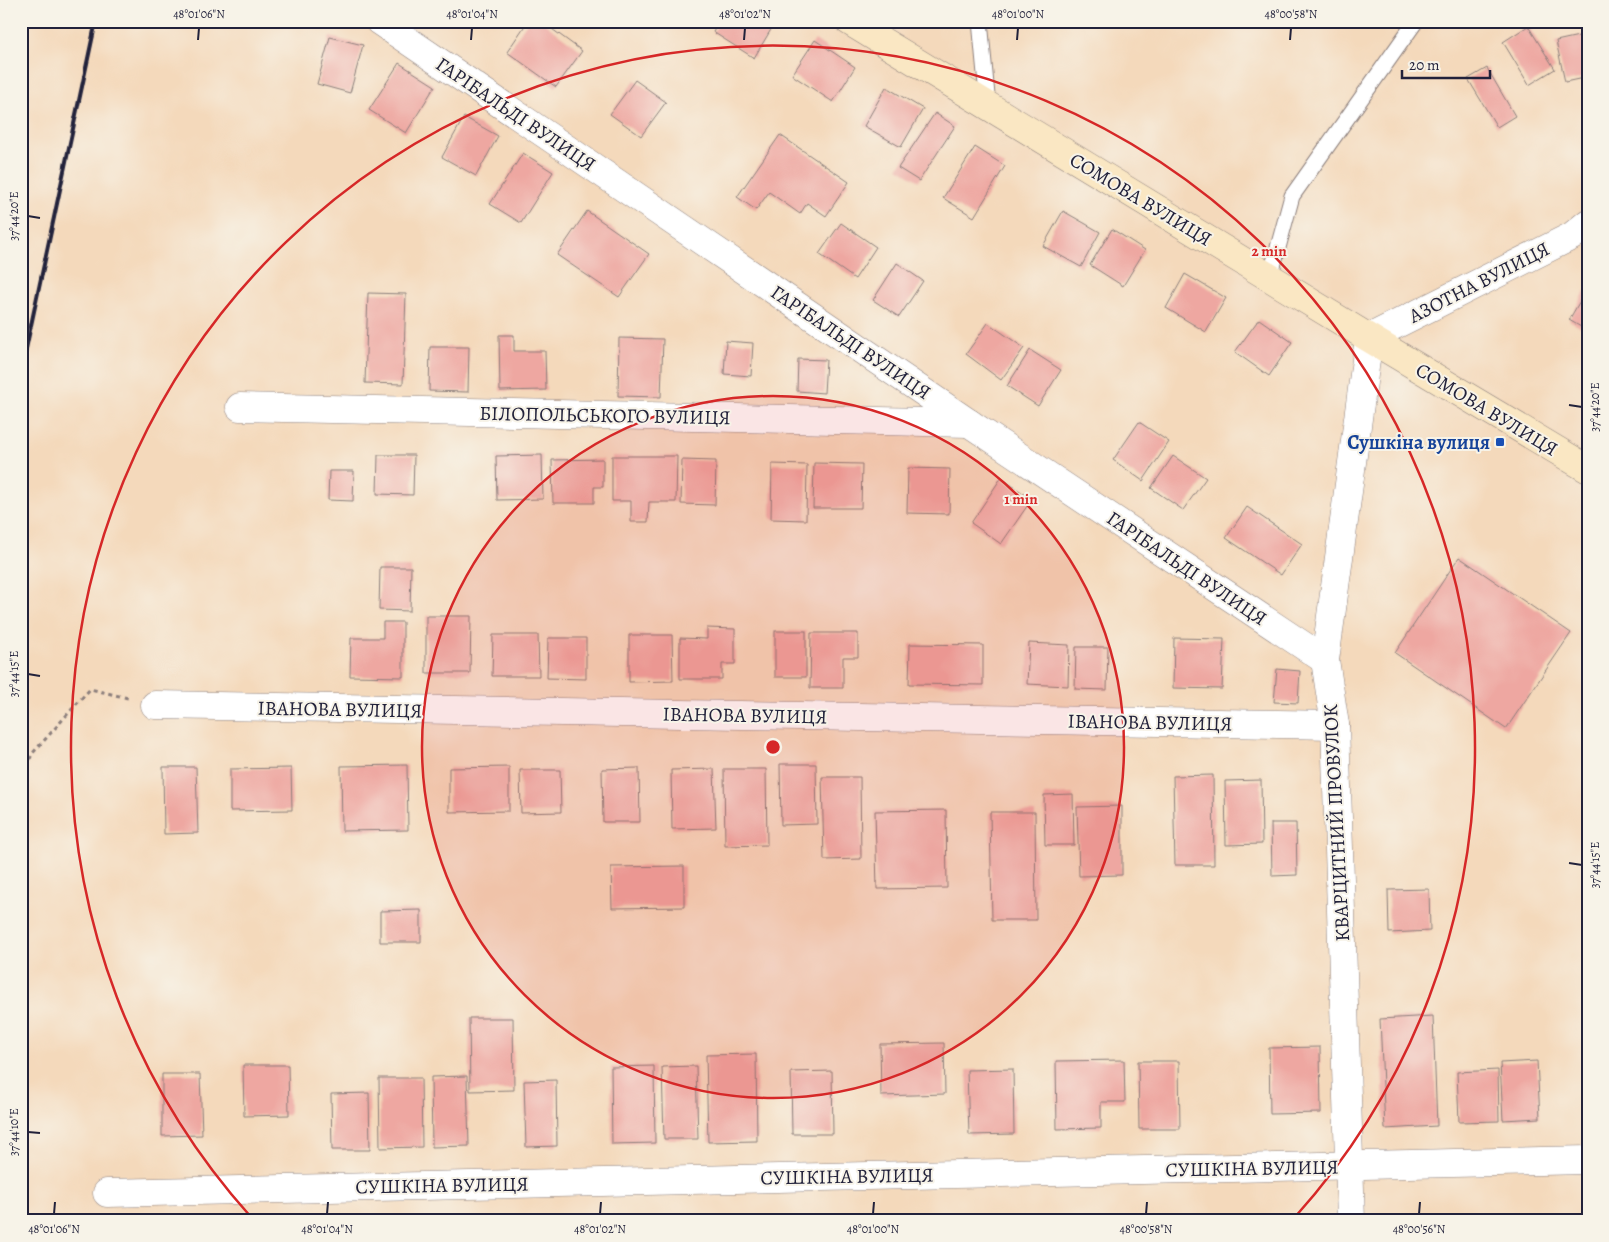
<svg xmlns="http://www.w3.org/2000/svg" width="1609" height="1242" viewBox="0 0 1609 1242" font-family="Alegreya,serif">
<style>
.building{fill:#eea7a1}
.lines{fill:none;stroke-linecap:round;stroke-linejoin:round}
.lane-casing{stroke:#8b7e7b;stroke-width:17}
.street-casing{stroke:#8b7e7b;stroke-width:29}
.secondary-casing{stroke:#8b7e7b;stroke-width:29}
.path{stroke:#8b7e7b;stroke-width:3;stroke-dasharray:4 4;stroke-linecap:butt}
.lane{stroke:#fff;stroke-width:15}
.street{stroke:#fff;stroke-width:28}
.secondary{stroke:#fae7c3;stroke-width:28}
.rail{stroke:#22223b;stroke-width:4}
.ticks{fill:none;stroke:#22223b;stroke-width:2}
.ring{fill:none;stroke:#d62828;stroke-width:2.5}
.transit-dot{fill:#1a4fb4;stroke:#f7f3e8;stroke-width:2}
.labels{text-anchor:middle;stroke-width:4;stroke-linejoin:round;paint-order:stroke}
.street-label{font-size:20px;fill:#22223b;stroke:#f7f3e8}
.transit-label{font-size:20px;font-weight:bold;fill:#164399;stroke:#f7f3e8;text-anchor:end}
.centre{fill:#d62828;stroke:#f7f3e8;stroke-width:2.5}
.ring-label{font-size:15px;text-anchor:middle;font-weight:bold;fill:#d62828;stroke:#f7f3e8;stroke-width:4;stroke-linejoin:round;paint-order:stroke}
.neatline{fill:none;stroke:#22223b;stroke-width:2}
.ticks-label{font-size:12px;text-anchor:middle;fill:#22223b}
</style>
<rect width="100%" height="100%" fill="#f7f3e8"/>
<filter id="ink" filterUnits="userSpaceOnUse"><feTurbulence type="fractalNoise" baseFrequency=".02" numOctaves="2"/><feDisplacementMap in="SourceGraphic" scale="10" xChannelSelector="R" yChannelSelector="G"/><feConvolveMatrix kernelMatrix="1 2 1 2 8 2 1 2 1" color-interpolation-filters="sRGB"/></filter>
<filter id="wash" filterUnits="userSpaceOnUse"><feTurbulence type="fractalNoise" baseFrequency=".0096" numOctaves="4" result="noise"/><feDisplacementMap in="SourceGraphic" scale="20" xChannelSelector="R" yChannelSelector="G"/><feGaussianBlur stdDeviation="1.12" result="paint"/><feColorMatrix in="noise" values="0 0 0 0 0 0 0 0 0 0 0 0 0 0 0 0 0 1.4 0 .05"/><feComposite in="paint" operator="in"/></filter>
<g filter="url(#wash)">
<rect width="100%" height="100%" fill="#f4d9bb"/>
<g id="blocks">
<g class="building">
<path d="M528 21H541L582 51 556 87 507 52Z"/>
<path d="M720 21H776L754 58 713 32Z"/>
<path d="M1528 26 1555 69 1529 85 1503 42Z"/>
<path d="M1588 34V77L1565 82 1556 41Z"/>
<path d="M330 37 363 45 350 93 317 84Z"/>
<path d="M815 40 855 67 833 102 792 75Z"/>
<path d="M399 63 435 86 406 133 369 110Z"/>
<path d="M1487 68 1515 116 1497 127 1468 79Z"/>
<path d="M635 80 666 102 641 136 610 114Z"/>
<path d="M886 87 923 109 901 147 864 126Z"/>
<path d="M935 113 955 126 919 181 898 168Z"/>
<path d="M464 117 498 136 476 176 442 157Z"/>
<path d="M780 135 849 182 826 216 807 203 800 214 769 192 756 210 737 197Z"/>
<path d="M975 147 1005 166 974 217 943 198Z"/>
<path d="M523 153 553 172 521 223 490 204Z"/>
<path d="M587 211 649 254 619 297 557 255Z"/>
<path d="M1063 211 1100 232 1081 267 1043 246Z"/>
<path d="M841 223 876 247 855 279 819 254Z"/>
<path d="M1112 229 1145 250 1123 286 1090 265Z"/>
<path d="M897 263 923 281 899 317 873 300Z"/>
<path d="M1185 274 1226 298 1206 332 1166 308Z"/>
<path d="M1588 287V331L1569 320Z"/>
<path d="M368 293 406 294 403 384 365 383Z"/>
<path d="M1259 319 1292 342 1269 376 1235 352Z"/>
<path d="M988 323 1024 348 1001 380 966 354Z"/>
<path d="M499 335H514V351H545L546 390 500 391Z"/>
<path d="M619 338 663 339 661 397 618 396Z"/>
<path d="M726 341 753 343 751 376 724 374Z"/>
<path d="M430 347H469L468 392 429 391Z"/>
<path d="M1030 350 1061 370 1038 406 1007 386Z"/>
<path d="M798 359 826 360 824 393 797 391Z"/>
<path d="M1139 422 1169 442 1143 481 1113 460Z"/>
<path d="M378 455H414L413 495 377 494Z"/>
<path d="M542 455 543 499 497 500 496 456Z"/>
<path d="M612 456H677L676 502H649L648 522H631V501H612Z"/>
<path d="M1173 456 1206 478 1183 510 1151 488Z"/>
<path d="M603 459V487H594V503H553L552 460Z"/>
<path d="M682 460 716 461 715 505 681 504Z"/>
<path d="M814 463 862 464 861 508H813Z"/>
<path d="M772 464 807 465 806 520 771 519Z"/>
<path d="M908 468 950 469 949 514 907 513Z"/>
<path d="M329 471H354L353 501 328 500Z"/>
<path d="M1001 478 1032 499 1001 544 971 523Z"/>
<path d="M1247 507 1302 544 1281 575 1226 538Z"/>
<path d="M1459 557 1571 633 1506 729 1395 653Z"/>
<path d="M380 567H411L410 611 379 610Z"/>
<path d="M426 616H471L470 673H426Z"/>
<path d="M383 622H403V677L350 676 351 638H383Z"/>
<path d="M707 628 735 629V664H722V679H680V638L707 639Z"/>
<rect x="775" y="631" width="31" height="46"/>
<path d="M811 633H858V657H843V688H810Z"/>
<path d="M493 635H538L539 676H492Z"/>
<path d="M629 635H672L673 681 629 682Z"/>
<path d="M548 638H586V679L547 678Z"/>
<path d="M1174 638 1224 639 1222 689 1173 688Z"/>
<path d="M1029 643 1069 645 1068 686 1027 684Z"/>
<path d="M910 644 983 645V685L909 684Z"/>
<path d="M1076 647H1108L1107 690 1075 689Z"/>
<path d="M1277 669 1300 671 1298 703 1274 702Z"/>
<path d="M780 764H816L817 824 781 825Z"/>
<path d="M407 765 408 830 342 831 341 766Z"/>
<path d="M163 767H196L198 833 164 834Z"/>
<path d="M509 767V811L449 812V768Z"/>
<path d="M291 768 292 810 230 811V769Z"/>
<path d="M639 768 640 822H603L602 769Z"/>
<path d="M714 769 716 828 672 829 671 770Z"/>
<path d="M724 769H766L767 845 725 846Z"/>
<path d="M520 770H560L561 812 521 813Z"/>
<path d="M1213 775 1214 865H1175L1173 776Z"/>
<path d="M822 777H860L861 859 824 860Z"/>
<path d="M1261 780 1262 844 1226 845 1225 781Z"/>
<path d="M1073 794 1074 845H1045L1044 795Z"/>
<path d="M1122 806V875L1079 876 1077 807Z"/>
<path d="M946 810 947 888 877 889 875 811Z"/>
<path d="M990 812H1035L1036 920H992Z"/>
<path d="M1271 823H1296L1297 875 1272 876Z"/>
<path d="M684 866V907L612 908 611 867Z"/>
<path d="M1429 889 1430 931 1389 933 1388 890Z"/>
<path d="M421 910V942H380V911Z"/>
<path d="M1433 1016 1437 1126 1385 1129 1380 1019Z"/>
<path d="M469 1018H513L514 1090 470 1091Z"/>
<path d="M944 1043 945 1094 881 1096 880 1044Z"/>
<path d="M1320 1047 1321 1113 1270 1114 1269 1048Z"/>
<path d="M756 1054 757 1141 708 1142 706 1055Z"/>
<path d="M1124 1060 1125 1102H1101V1128L1057 1129 1056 1061Z"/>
<path d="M1138 1061H1179L1180 1129H1139Z"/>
<path d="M1537 1061 1540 1118 1503 1120 1500 1063Z"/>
<path d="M243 1065H288L289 1115 244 1116Z"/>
<path d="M654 1066 655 1143 612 1144 611 1067Z"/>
<path d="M696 1066 698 1139H664L662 1067Z"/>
<path d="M1013 1069 1014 1134 969 1135 967 1070Z"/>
<path d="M1498 1070 1499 1121 1459 1122 1457 1072Z"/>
<path d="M832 1071 833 1134H792L791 1072Z"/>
<path d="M162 1074H200L202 1135 162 1136Z"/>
<path d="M467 1076 469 1146 432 1147 431 1077Z"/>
<path d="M379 1078H421L422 1147 380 1148Z"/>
<path d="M556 1080 557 1146 526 1147 524 1081Z"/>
<path d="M369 1093 370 1150H332L331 1094Z"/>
</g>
</g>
</g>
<g filter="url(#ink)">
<use href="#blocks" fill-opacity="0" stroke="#8b7e7b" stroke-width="1"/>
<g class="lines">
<g class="lane-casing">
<g id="lane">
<path d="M980 21 988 106"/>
<path d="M1270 277 1292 196 1416 21"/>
</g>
</g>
<g class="street-casing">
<g id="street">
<path d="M379 21 969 423 1325 660"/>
<path d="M240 407 969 423"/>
<path d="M155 705 1335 725"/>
<path d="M107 1193 1588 1160"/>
<path d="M1351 1221 1335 725 1325 660 1369 338 1572 236 1588 223"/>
</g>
</g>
<g class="secondary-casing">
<path id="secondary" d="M849 21 1369 338 1588 469"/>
</g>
<path class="path" d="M21 782 32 754 90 689 128 698"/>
<use href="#lane" class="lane"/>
<use href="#street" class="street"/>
<use href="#secondary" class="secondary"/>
<path class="rail" d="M21 372 96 21"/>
</g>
</g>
<path class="ticks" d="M198 40 199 28M471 40 472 28M744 40 745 28M1017 40 1018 28M1290 40 1291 28M28 216 40 218M1569 405 1582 407M28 674 40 676M1569 863 1582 865M28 1132 40 1133M54 1214 55 1202M327 1214 328 1202M600 1214 601 1202M873 1214 874 1202M1146 1214 1147 1202M1419 1214 1420 1202"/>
<circle cx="773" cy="747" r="351" fill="#d62828" fill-opacity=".12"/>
<g class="ring">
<circle cx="773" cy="747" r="351"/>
<path d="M251 1217A702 702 0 1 1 1295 1217"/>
</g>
<rect class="transit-dot" x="1495" y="437" width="10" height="10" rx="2.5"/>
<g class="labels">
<g class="street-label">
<text transform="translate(516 114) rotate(34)" y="7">ГАРІБАЛЬДІ ВУЛИЦЯ</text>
<text transform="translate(1141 199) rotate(31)" y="7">СОМОВА ВУЛИЦЯ</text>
<text transform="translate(1479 282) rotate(-27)" y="7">АЗОТНА ВУЛИЦЯ</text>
<text transform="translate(851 342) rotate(34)" y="7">ГАРІБАЛЬДІ ВУЛИЦЯ</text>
<text transform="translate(1487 409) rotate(31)" y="7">СОМОВА ВУЛИЦЯ</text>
<text transform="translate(605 415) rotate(1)" y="7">БІЛОПОЛЬСЬКОГО ВУЛИЦЯ</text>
<text transform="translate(1187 568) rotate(34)" y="7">ГАРІБАЛЬДІ ВУЛИЦЯ</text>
<text transform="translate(340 709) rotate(1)" y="7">ІВАНОВА ВУЛИЦЯ</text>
<text transform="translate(745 715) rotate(1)" y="7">ІВАНОВА ВУЛИЦЯ</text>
<text transform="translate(1150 722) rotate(1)" y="7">ІВАНОВА ВУЛИЦЯ</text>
<text transform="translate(1336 823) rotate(-93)" y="7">КВАРЦИТНИЙ ПРОВУЛОК</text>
<text transform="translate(1252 1168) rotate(-1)" y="7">СУШКІНА ВУЛИЦЯ</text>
<text transform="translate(847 1176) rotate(-1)" y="7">СУШКІНА ВУЛИЦЯ</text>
<text transform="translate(442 1185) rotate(-1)" y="7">СУШКІНА ВУЛИЦЯ</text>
</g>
<g class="transit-label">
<text x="1490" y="449">Сушкіна вулиця</text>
</g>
</g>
<circle cx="773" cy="747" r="8" class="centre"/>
<g class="ring-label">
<text x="1269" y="256">2 min</text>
<text x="1021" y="504">1 min</text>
</g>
<rect width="1609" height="1242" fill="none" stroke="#f7f3e8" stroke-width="55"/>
<path d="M1402 70v8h88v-8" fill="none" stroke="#22223b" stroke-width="2.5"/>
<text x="1409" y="70" font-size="15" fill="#22223b" stroke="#f7f3e8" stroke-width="4" paint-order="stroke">20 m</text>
<rect x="28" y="28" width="1554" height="1186" class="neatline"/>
<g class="ticks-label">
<text x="199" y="18">48°01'06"N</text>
<text x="472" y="18">48°01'04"N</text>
<text x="745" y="18">48°01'02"N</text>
<text x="1018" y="18">48°01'00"N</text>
<text x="1291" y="18">48°00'58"N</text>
<text transform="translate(14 216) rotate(-90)" y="4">37°44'20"E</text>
<text transform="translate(1595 407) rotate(-90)" y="4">37°44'20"E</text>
<text transform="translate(14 674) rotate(-90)" y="4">37°44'15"E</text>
<text transform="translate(1595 865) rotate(-90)" y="4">37°44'15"E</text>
<text transform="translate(14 1132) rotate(-90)" y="4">37°44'10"E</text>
<text x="54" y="1233">48°01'06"N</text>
<text x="327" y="1233">48°01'04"N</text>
<text x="600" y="1233">48°01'02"N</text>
<text x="873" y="1233">48°01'00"N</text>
<text x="1146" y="1233">48°00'58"N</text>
<text x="1419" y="1233">48°00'56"N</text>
</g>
</svg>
